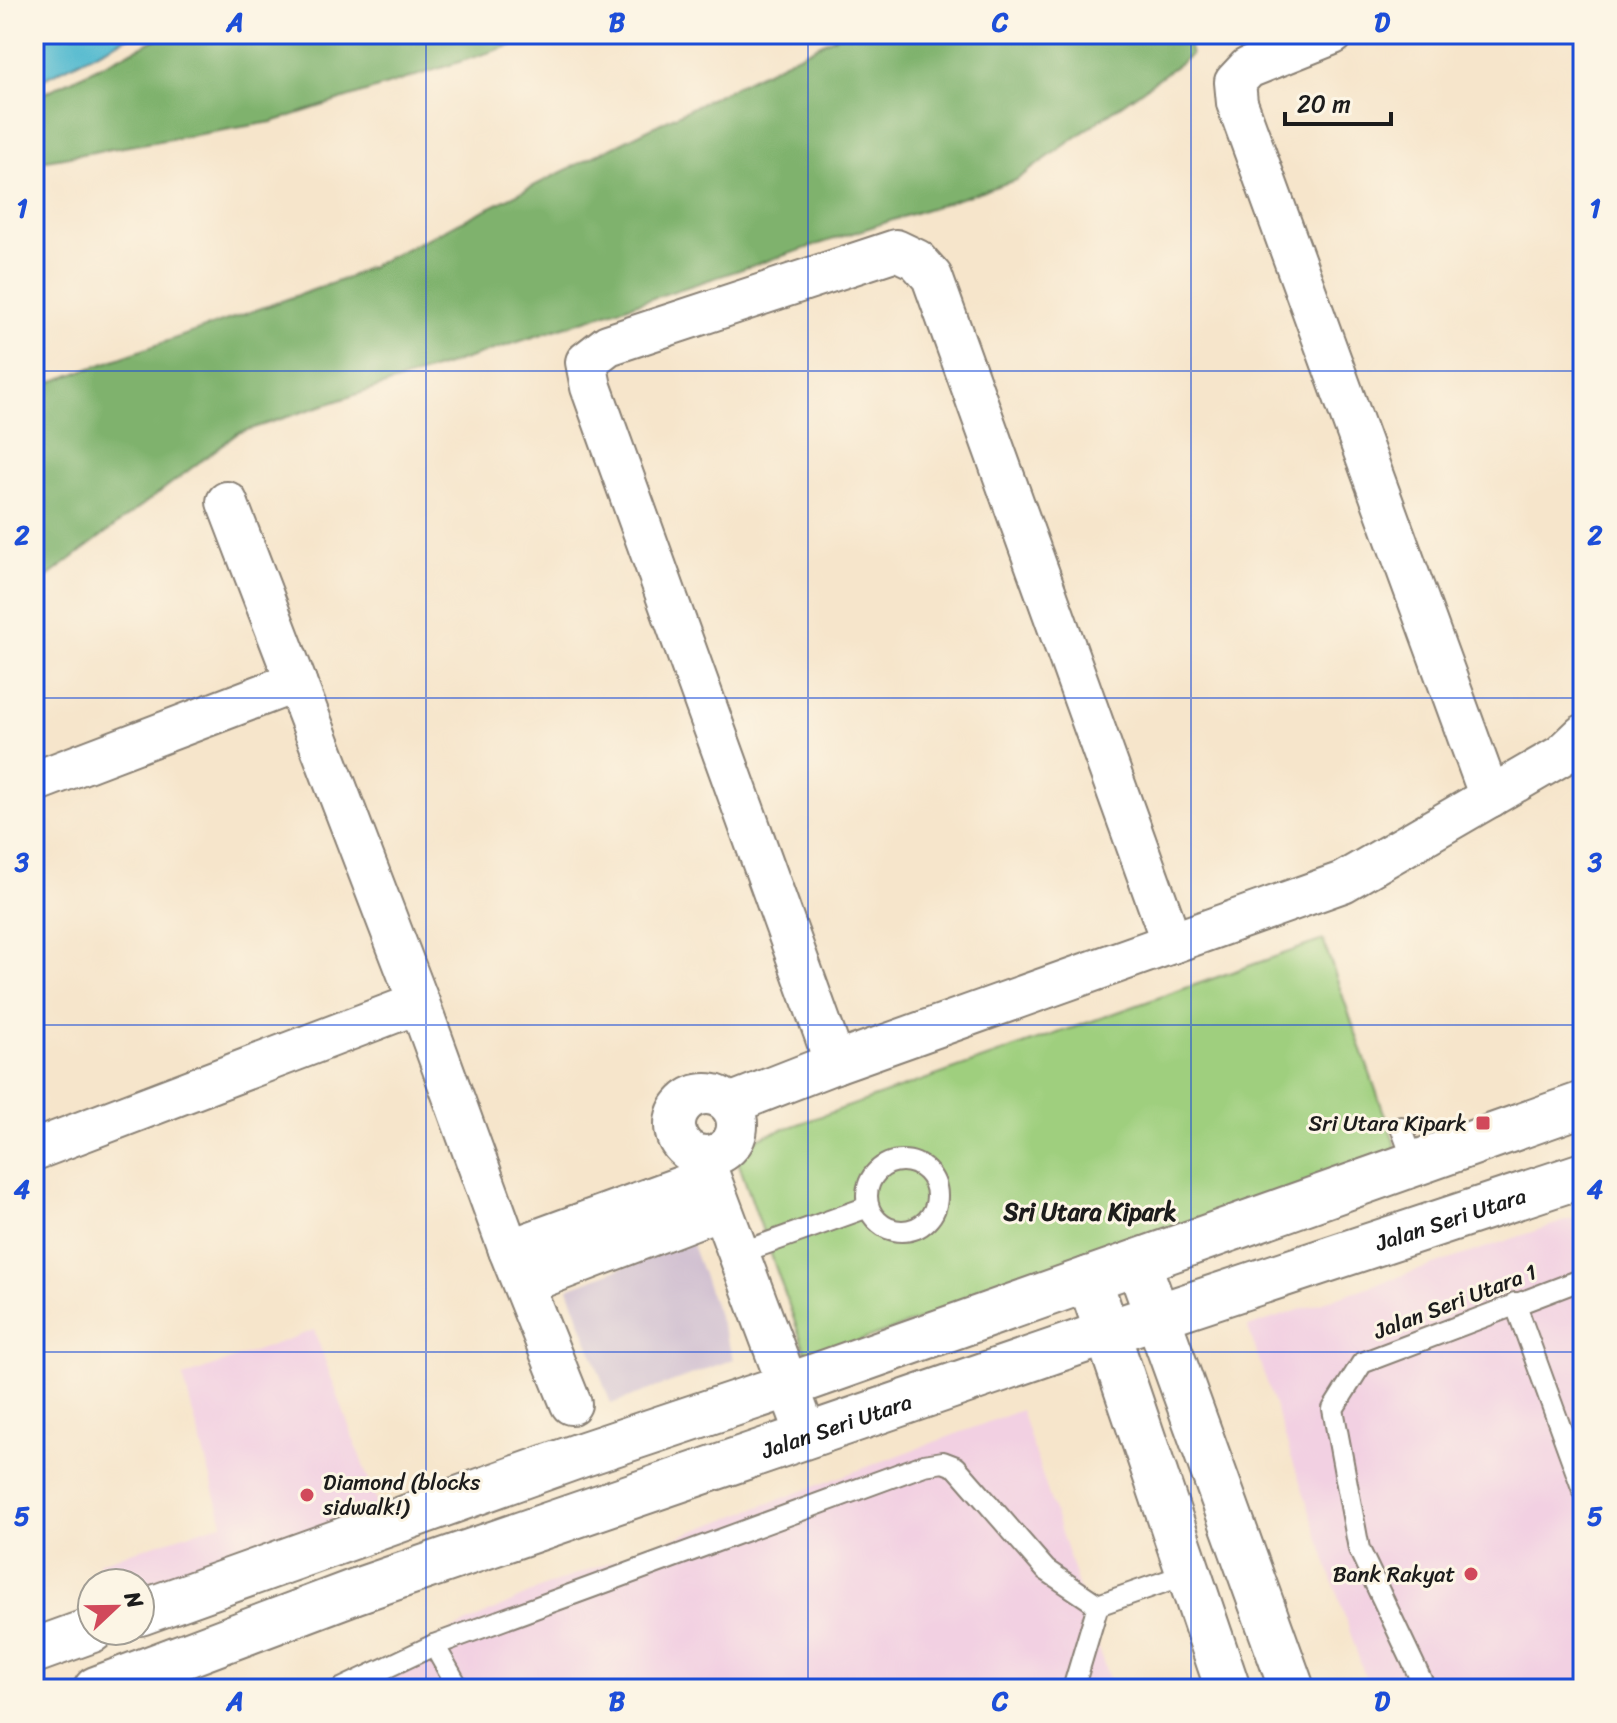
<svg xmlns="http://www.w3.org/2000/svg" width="1617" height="1723" viewBox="0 0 1617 1723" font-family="Sriracha,sans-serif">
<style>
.built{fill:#f2d0e2}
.industrial{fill:#cfbed0}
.green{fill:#9fcf7e;stroke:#5e764d;stroke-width:2}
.forest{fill:#7fb26d;stroke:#4e6744;stroke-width:2}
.water{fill:#51b9cf;stroke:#366a76;stroke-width:2}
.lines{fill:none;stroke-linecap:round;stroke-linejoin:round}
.lane-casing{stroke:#898074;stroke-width:24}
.street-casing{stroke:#898074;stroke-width:44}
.secondary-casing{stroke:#898074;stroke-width:48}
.highway-casing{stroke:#898074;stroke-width:48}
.lane{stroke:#fff;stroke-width:20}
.street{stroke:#fff;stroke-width:40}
.secondary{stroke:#fff;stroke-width:44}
.highway{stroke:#fff;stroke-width:44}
.grid{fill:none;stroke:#1d4ed8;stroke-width:2;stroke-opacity:0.55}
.poi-dot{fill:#d1495b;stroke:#fcf5e5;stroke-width:3}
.labels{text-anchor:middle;stroke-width:6;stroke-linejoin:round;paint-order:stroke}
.poi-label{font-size:22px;fill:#1c1c1c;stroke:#fcf5e5;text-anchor:end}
.street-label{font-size:22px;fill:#1c1c1c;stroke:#fcf5e5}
.neighbourhood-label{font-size:24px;font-weight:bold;fill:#1c1c1c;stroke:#fcf5e5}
.neatline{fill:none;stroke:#1d4ed8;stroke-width:3}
.grid-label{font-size:26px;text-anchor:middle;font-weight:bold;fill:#1d4ed8}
</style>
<rect width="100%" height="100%" fill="#fcf5e5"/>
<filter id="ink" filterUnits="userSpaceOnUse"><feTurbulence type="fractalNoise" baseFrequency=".0125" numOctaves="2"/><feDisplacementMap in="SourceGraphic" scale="16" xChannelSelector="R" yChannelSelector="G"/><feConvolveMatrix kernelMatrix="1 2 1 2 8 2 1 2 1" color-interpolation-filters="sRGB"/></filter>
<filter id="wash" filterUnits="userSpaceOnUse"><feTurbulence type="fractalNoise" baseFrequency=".006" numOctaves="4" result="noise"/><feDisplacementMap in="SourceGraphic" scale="32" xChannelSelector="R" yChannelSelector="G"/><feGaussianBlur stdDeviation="1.8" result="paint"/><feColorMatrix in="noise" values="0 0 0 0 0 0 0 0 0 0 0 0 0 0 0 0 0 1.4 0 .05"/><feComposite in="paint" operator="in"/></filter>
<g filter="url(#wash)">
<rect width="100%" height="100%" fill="#f6e5cb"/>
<g class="built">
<path d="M1583 1215V1689H1369L1248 1327Z"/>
<path d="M314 1330 379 1509 140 1587V1583H102L99 1562 223 1523 183 1377Z"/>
<path d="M1021 1410 1112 1689H326L548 1585Z"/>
</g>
<path class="industrial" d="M691 1242 734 1359 611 1404 568 1288Z"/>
<path class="green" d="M1323 940 1398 1153 808 1359 733 1147Z"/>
<g class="forest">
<path d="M167 34H547L272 122 34 162V98Z"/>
<path d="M841 34H1186L1191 55 1016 180 238 433 34 587V388L347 278Z"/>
</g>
<path class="water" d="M34 34H134L34 84Z"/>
</g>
<g filter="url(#ink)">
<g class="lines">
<g class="lane-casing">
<g id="lane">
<path d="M1401 1127 1414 1163"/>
<circle cx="902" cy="1196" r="35"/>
<path d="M737 1254 868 1207"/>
<path d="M1515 1303 1583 1490"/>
<path d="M434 1645 459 1689"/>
<path d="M341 1689 434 1645 924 1465 943 1462 956 1467 1046 1570 1098 1605"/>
<path d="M1073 1689 1098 1605 1190 1573"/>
<path d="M1429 1689 1424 1686 1359 1549 1333 1409 1362 1363 1583 1279"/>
</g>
</g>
<g class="street-casing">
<g id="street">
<path d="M1333 34 1248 68 1235 82 1237 103 1490 797"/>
<path d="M227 502 419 1003 509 1250 571 1404"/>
<path d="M34 782 296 682"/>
<path d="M835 1063 591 387 586 362 608 345 896 250 917 260 932 277 1172 943"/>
<circle cx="706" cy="1125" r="31"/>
<path d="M730 1104 835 1063 1343 882 1562 755 1583 735"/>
<path d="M37 1149 419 1003"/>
<path d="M702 1156 807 1436"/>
<path d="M509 1250 708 1177"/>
<path d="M524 1284 720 1209"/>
</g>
</g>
<g class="secondary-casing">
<g id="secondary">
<path d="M140 1613 581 1455 787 1386 1583 1104"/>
<path d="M34 1651 92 1630"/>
<path id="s1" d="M96 1689 356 1591 1106 1333 1583 1175"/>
</g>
</g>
<g class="highway-casing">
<g id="highway">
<path d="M1138 1263 1292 1689"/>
<path d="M1089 1279 1228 1689"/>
</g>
</g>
<use href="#lane" class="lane"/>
<use href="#street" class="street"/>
<use href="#secondary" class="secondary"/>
<use href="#highway" class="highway"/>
</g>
</g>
<path class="grid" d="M426 34V1689M808 34V1689M1191 34V1689M34 371H1583M34 698H1583M34 1025H1583M34 1352H1583"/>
<g class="poi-dot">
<rect x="1475" y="1115" width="16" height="16" rx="4"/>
<circle cx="307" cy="1495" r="8"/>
<circle cx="1471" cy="1574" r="8"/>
</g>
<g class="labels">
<g class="poi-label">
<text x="1467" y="1131">Sri Utara Kipark</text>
<text x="323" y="1490" text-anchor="start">Diamond (blocks<tspan x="323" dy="25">sidwalk!)</tspan></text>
<text x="1455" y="1582">Bank Rakyat</text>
</g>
<g class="street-label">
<text dy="8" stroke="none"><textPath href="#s1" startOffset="1434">Jalan Seri Utara</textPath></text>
<text transform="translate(1455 1301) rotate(-21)" y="8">Jalan Seri Utara 1</text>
<text dy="8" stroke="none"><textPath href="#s1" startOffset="786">Jalan Seri Utara</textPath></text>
</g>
<g class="neighbourhood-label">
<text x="1090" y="1220">Sri Utara Kipark</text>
</g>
</g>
<rect width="1617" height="1723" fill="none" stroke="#fcf5e5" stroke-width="88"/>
<g transform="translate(116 1607) rotate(68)"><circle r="38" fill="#fcf5e5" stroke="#a29e95" stroke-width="2"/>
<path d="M0-6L14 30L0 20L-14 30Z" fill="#d1495b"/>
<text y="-12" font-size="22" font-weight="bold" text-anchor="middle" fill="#1c1c1c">N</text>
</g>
<path d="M1285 112v12h106v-12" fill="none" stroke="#1c1c1c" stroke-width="4"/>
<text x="1297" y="112" font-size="24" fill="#1c1c1c" stroke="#fcf5e5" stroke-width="6" paint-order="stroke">20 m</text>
<rect x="44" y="44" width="1529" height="1635" class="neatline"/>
<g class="grid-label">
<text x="235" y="31">A</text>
<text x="617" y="31">B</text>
<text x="1000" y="31">C</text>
<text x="1382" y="31">D</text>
<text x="22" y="217">1</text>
<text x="1595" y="217">1</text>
<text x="22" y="544">2</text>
<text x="1595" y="544">2</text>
<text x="22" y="871">3</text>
<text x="1595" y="871">3</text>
<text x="22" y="1198">4</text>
<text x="1595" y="1198">4</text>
<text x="22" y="1525">5</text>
<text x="1595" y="1525">5</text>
<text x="235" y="1710">A</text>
<text x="617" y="1710">B</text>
<text x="1000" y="1710">C</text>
<text x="1382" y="1710">D</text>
</g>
</svg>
